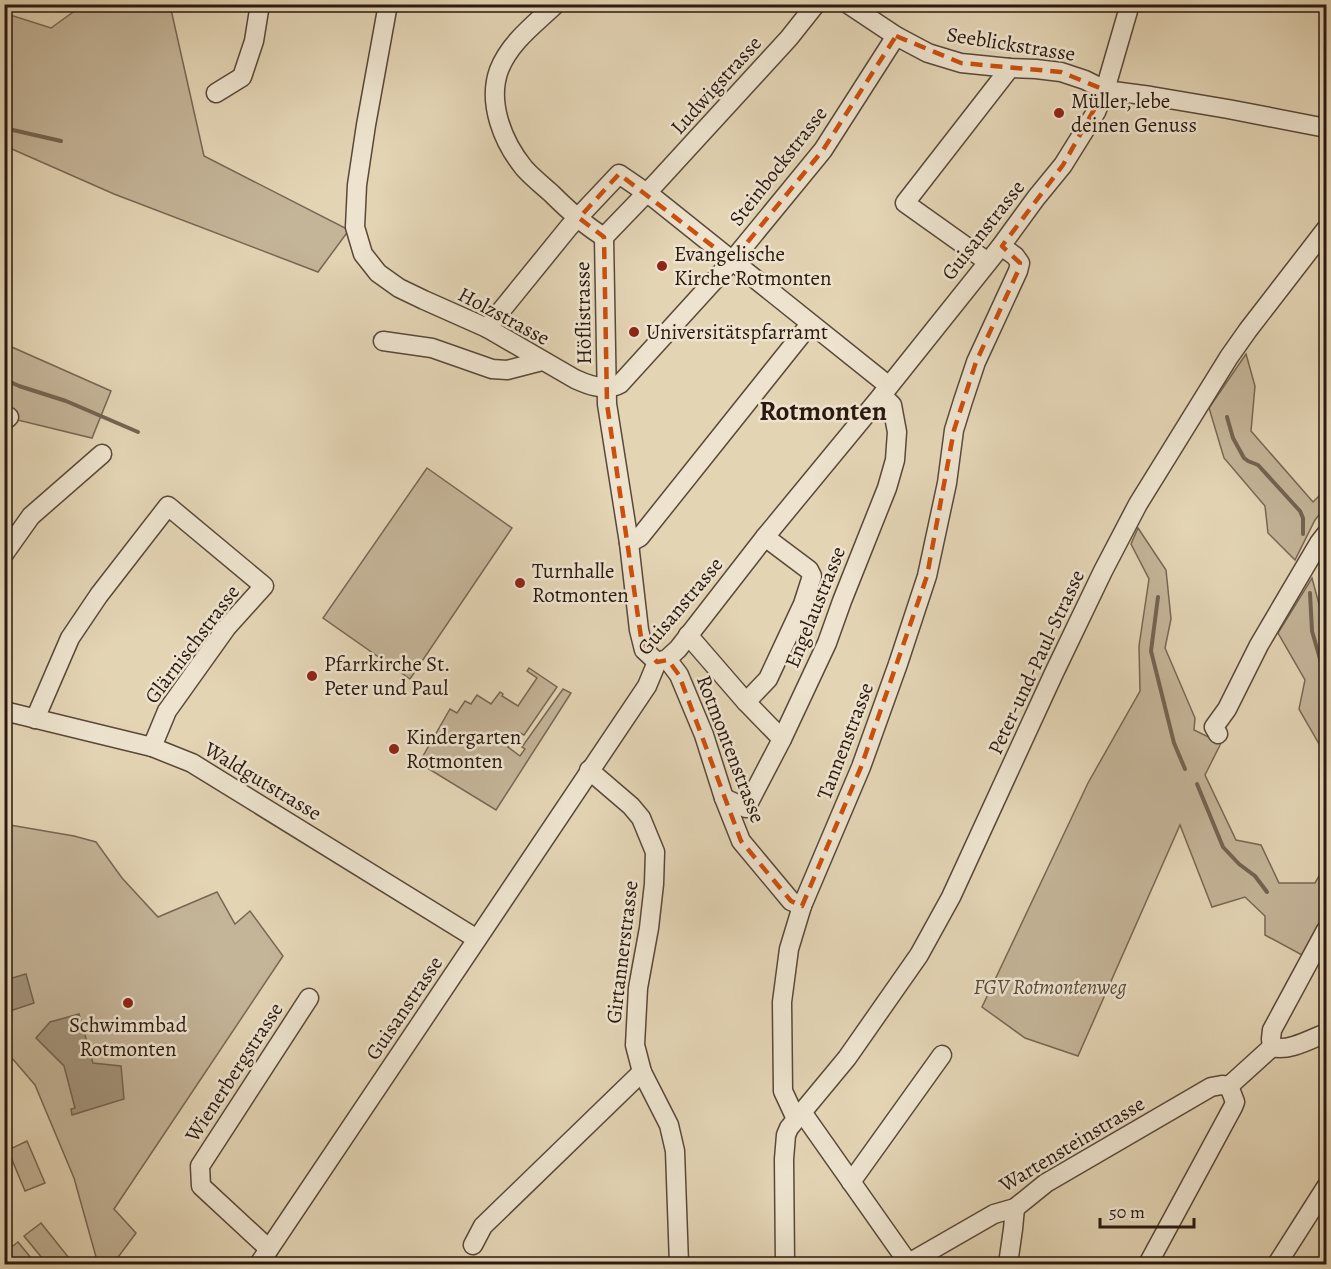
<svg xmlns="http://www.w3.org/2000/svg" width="1331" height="1269" viewBox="0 0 1331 1269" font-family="Alegreya,serif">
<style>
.green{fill:#c4b498;stroke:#786654;stroke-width:1.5}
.water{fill:#a4947c;stroke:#746351;stroke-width:1.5}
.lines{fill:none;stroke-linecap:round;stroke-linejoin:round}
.stream{stroke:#746351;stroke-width:4}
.minor-casing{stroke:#594839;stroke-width:21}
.minor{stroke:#ede3ce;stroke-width:18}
.marked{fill:none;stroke:#cc4f0d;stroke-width:4.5;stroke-dasharray:12 8;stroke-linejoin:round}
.poi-dot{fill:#8f2418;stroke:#ede3ce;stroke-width:2}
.labels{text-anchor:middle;stroke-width:5;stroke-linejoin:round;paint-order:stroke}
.street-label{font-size:21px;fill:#2b1910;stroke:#ede3ce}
.poi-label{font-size:21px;fill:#2b1910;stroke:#ede3ce;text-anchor:start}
.park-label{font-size:21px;font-style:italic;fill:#594839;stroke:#ede3ce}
.district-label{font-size:27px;font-weight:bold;fill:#2b1910;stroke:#ede3ce}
</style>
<rect width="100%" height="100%" fill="#e3d4b4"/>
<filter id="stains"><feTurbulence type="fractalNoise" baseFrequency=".00333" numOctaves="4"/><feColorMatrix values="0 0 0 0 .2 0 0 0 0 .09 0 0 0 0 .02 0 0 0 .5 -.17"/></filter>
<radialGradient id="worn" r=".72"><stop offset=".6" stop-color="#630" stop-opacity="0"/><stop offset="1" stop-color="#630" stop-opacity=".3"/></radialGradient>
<g class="green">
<path d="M83 5H170L204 156 349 230 318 272 114 194 5 146 4 13 51 28Z"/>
<path d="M5 344 111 391 92 438 5 417Z"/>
<path d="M1246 354 1255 386 1251 431 1313 502 1326 489V506L1315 520 1295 560 1268 533 1265 506 1224 458 1209 408Z"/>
<path d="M427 468 512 528 410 679 323 618Z"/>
<path d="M1138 528 1166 570 1171 619 1165 648 1195 718 1194 730 1221 743 1205 775 1236 840 1261 845 1279 883H1315L1326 864V910L1302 955 1265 935V916L1245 897 1212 907 1180 825 1078 1056 1025 1038 982 1007 1088 783 1140 691 1139 646 1149 579 1131 544Z"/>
<path d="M1312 578 1326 630V756L1299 709 1305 680 1278 633Z"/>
<path d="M529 668 557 687 524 735 518 732 508 747 520 756 525 749 522 747 563 689 571 693 496 810 419 763 450 709 457 713 465 701 471 704 477 695 491 704 500 692 503 694 502 696 518 706 537 678 527 671Z"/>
<path d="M4 824 74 836 96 842 122 878 158 917 217 892 235 924 250 911 283 956 114 1209 136 1233 113 1264H98L74 1178 35 1085 5 1050Z"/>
<path d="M27 1141 45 1183 25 1191 8 1150Z"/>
<path d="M41 1223 69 1258 61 1264H47L24 1236Z"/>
<path d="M18 1242 36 1264H9L5 1259V1252Z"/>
</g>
<g class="water">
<path d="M26 974 34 1003 10 1011 8 999 5 998V980Z"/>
<path d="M79 1014 93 1063 121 1066 124 1099 72 1115 71 1109 75 1108 64 1066 36 1038 50 1022Z"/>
</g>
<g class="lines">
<g class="stream">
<path d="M4 128 61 141"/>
<path d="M4 379 19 386 66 401 138 432"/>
<path d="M1227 417 1233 438 1244 458 1248 461 1258 465 1300 511 1303 518V534"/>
<path d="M1310 593 1312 631 1326 680"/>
<path d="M1158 597 1151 651 1174 743 1185 769"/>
<path d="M1197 784 1223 847 1239 864 1255 876 1267 892"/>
</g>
<g class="minor-casing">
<g id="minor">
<path d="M388 4 366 125 357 185 355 227 363 254 378 273 399 288 424 300 487 328 575 379C588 385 606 392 620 384L732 261 823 150 896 36"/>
<path d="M556 4C535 24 510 42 499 70 487 103 503 142 524 168 532 177 542 185 551 193 567 209 584 225 604 237"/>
<path d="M848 4 896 36 928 53 961 63 1010 68 1036 69 1061 72 1085 80 1105 90 1151 96 1228 109 1326 128"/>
<path d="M216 93 242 77 254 41 260 4"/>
<path d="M604 237 607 404 629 543 639 630 644 650 657 662"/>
<path d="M604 237 657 182 789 38 816 4"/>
<path d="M988 262 905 203 1010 68"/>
<path d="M487 328 569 227 619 174 654 198 889 386"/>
<path d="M383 341 432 348 492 369 507 370 542 361"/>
<path d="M4 421 9 417"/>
<path d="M629 543 640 537 810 324"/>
<path d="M4 554 31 516 102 454"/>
<path d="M688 635 746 702 782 739"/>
<path d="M667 659 679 675 704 735 724 798 741 841 791 901 802 906"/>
<path d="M657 662 667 659 678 649 765 537 882 395 1001 246 1036 198 1063 165 1096 112 1105 90 1130 4"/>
<path d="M746 702 768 679 803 604 812 576 809 570 765 537"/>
<path d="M4 711 152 747 192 763 477 939"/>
<path d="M35 719 70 638 99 595 168 506 264 586 227 627 167 711 152 747"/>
<path d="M1218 734 1214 727 1227 709 1259 645 1319 543 1326 534"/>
<path d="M589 770 631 806 641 818 655 852 654 884 649 928 638 988 635 1045 642 1072 669 1125 675 1151 679 1264"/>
<path d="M724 798 746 808 782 739 827 643 842 601 887 488 895 460 897 432 892 405 882 395"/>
<path d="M1272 1047 1271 1039 1272 1030 1326 930"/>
<path d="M1272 1047C1288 1052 1311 1039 1326 1033"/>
<path d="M1229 1086 1272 1047"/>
<path d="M802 1112 909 1264"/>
<path d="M796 1119 783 1091 782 1002 789 949 802 906 861 767 898 664 927 576 947 483 954 430 963 401 976 362 1018 271 1020 263 1015 256 1001 246"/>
<path d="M851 1182 942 1055"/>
<path d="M473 1245 483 1226 642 1072"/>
<path d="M269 1249 201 1186 200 1166 309 998"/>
<path d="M259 1264 647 686 657 662"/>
<path d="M785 1264 784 1159 786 1135 789 1128 847 1058 919 955 951 897 1054 673 1103 571 1138 504 1229 357 1248 330 1326 229"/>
<path d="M907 1264 994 1214 1015 1208 1046 1183 1211 1087 1222 1085 1229 1086"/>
<path d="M1008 1264 1013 1229 1015 1208"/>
<path d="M1148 1264 1233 1107 1235 1102 1229 1086"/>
<path d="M1277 1264 1326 1187"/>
</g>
</g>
<use href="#minor" class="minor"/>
</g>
<path class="marked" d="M896 36 961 63 1061 72 1105 90 1063 165 1002 246 1020 263 1018 271 976 362 954 430 927 576 861 767 802 906 791 901 741 841 679 675 668 660 657 662 642 644 607 404 604 237 579 218 619 174 732 261 823 150Z"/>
<g class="poi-dot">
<circle cx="1059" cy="113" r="6"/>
<circle cx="662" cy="266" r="6"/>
<circle cx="634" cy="332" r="6"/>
<circle cx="520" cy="583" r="6"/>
<circle cx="312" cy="676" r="6"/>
<circle cx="394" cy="749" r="6"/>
<circle cx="128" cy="1003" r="6"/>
</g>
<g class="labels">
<g class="street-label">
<text transform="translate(1011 44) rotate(9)" y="7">Seeblickstrasse</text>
<text transform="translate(716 85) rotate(-48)" y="7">Ludwigstrasse</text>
<text transform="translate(778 166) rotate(-52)" y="7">Steinbockstrasse</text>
<text transform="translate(983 230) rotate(-52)" y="7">Guisanstrasse</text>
<text transform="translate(583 313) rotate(-91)" y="7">Höflistrasse</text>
<text transform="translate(504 316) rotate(28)" y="7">Holzstrasse</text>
<text transform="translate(680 606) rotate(-50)" y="7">Guisanstrasse</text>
<text transform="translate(815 607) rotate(-68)" y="7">Engelaustrasse</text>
<text transform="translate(192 644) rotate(-53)" y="7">Glärnischstrasse</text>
<text transform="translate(1036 662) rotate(-65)" y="7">Peter-und-Paul-Strasse</text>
<text transform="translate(845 741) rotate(-69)" y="7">Tannenstrasse</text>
<text transform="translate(731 749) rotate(69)" y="7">Rotmontenstrasse</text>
<text transform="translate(263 781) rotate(31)" y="7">Waldgutstrasse</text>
<text transform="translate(622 952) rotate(-83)" y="7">Girtannerstrasse</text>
<text transform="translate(404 1008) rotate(-56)" y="7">Guisanstrasse</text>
<text transform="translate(234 1072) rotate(-57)" y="7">Wienerbergstrasse</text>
<text transform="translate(1072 1144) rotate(-31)" y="7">Wartensteinstrasse</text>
</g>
<g class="poi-label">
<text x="1071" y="108">Müller, lebe<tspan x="1071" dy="24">deinen Genuss</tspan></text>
<text x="674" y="261">Evangelische<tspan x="674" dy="24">Kirche Rotmonten</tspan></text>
<text x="646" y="339">Universitätspfarramt</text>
<text x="532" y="578">Turnhalle<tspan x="532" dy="24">Rotmonten</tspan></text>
<text x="324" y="671">Pfarrkirche St.<tspan x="324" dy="24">Peter und Paul</tspan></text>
<text x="406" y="744">Kindergarten<tspan x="406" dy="24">Rotmonten</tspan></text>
<text x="128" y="1032" text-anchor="middle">Schwimmbad<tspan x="128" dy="24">Rotmonten</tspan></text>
</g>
<g class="park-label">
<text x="1050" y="994">FGV Rotmontenweg</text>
</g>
<g class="district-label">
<text x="823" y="420">Rotmonten</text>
</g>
</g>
<rect width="1331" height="1269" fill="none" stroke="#e3d4b4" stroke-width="24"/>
<rect x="6" y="6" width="1319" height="1257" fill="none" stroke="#2b1910" stroke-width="3"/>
<rect x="12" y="12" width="1307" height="1245" fill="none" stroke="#2b1910" stroke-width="1.5"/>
<path d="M1100 1218v9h94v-9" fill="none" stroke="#2b1910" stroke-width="3"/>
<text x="1109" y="1218" font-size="18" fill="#2b1910" stroke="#ede3ce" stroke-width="4.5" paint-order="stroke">50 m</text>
<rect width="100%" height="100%" filter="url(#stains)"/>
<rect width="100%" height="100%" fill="url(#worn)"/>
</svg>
